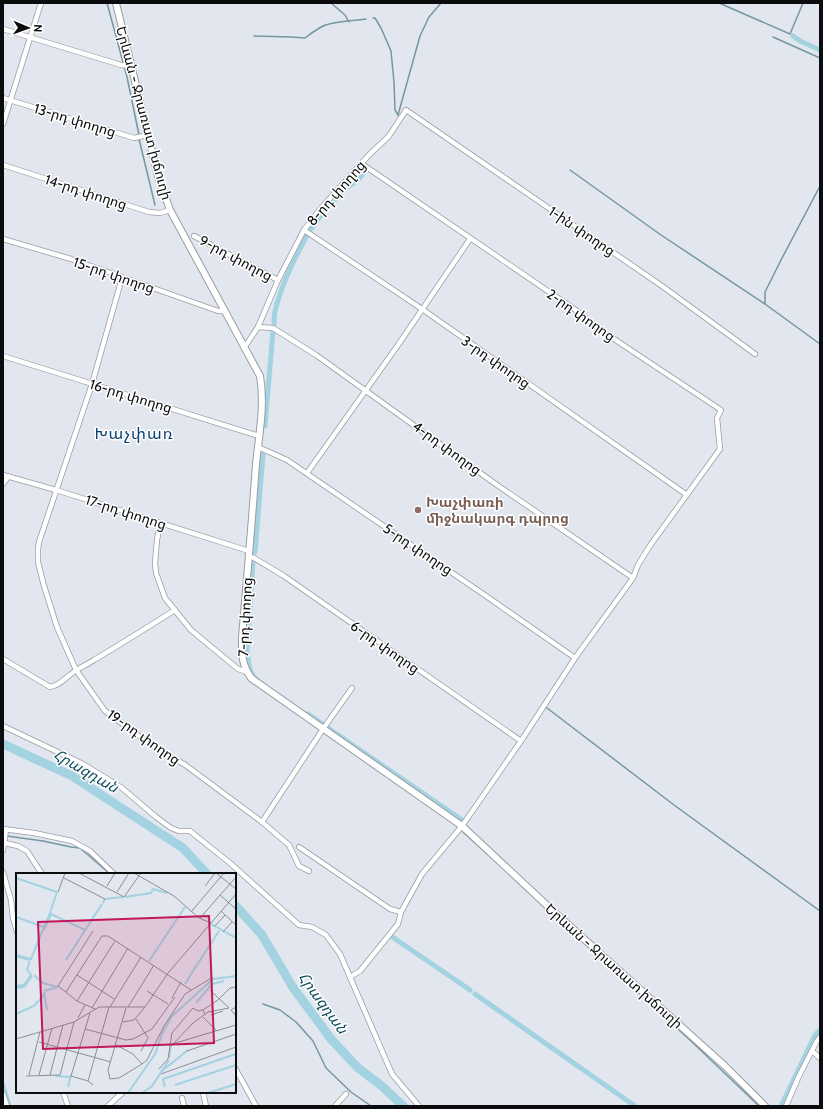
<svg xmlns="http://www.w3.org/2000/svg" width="823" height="1109" viewBox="0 0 823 1109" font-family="Cabin,'Noto Sans Armenian',sans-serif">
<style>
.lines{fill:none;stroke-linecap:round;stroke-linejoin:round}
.stream{stroke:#7597a2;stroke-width:1.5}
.canal{stroke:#a3d2e1;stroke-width:5}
.river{stroke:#a3d2e1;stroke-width:9}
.street-casing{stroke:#999ca3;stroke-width:6}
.secondary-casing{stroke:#999ca3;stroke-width:8}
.street{stroke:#fff;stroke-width:4.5}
.secondary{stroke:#fff;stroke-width:6}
.education-dot{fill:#8d6e63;stroke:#fff;stroke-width:1.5}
.labels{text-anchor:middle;stroke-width:3;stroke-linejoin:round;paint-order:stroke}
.street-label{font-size:14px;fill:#0b0c0e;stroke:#fff}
.education-label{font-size:14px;font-weight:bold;fill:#785e54;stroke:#fff;text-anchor:start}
.water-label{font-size:15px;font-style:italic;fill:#0e4f5f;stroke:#fff}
.quarter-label{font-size:16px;letter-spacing:1px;fill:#0a4173;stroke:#fff}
.inset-river{fill:none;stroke:#a3d2e1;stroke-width:2}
.inset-road{fill:none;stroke:#8c8f94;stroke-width:1}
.view{fill:#c2185b;fill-opacity:0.15;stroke:#c2185b;stroke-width:2}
.inset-edge{fill:none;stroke:#0b0c0e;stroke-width:2}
</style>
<rect width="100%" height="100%" fill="#e2e6ee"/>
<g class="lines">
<g class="stream">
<path d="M107 3 127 77 139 135"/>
<path d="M331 3 345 15 349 22"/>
<path d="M719 3 790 34 803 3"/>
<path d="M373 18H375L381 28 391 51 394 82 395 110 398 115"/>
<path d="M254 36 291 37 305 38C310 34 316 30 321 27 331 21 354 21 366 19"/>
<path d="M773 37 820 58"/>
<path d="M398 115 420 36 429 17 441 3"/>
<path d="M139 139 155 205"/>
<path d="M570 170 661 235 765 304 820 344"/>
<path d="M765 304V292L781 260 820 186"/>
<path d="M547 708 674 805 820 911"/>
<path d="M463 832 495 861"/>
<path d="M7 836 43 841 71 847 80 848 110 874"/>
<path d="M579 938 691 1041 759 1106"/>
<path d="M263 1004 280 1010 296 1022 313 1041 326 1068 351 1092 371 1106"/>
</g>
<g class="canal">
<path d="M793 36 800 41 820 50"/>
<path d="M311 229 324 211 345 189 358 180 365 171"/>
<path d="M274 325C274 319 274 313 276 307 283 281 295 258 307 235"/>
<path d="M265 426 273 331"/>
<path d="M255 552 263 455"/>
<path d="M253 562 247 651 250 670 254 677 258 681"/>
<path d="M308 714 324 725"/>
<path d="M328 728 462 820"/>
<path d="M391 936 470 990"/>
<path d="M475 994 635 1106"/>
<path d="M3 1086 9 1106"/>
<path d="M781 1106 815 1035 820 1030"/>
</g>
<g class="river">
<path d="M3 744 72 776 183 848 207 874"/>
<path d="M235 905 262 935 292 986 331 1039 357 1067 383 1087 403 1106"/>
</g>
<g class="street-casing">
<g id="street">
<path d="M3 29 121 65 131 66"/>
<path d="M3 98 134 138 148 135"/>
<path d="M3 124 41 3"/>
<path d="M3 165 149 212 160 213 170 210"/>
<path d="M304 230 422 309 687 495"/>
<path d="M194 236 278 280"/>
<path d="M3 239 71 259 218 311H224"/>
<path d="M122 278 92 384 39 542 38 549V562L44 586 57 627 76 670 105 711 161 752 184 764 262 822 289 845 299 866 309 871"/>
<path d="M258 327 273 328 316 355 497 485 633 578"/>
<path d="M244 348 258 327 278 280 304 230 322 207 369 155 389 136 406 110 662 286 755 354"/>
<path d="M3 356 259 436"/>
<path d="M258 447 287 460 489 598 575 658"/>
<path d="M307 473 398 345 470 239"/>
<path d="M3 475 56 490 249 551"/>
<path d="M3 484 8 477"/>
<path d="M160 523 157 540 155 563 156 573 165 598 191 630 238 669 247 672"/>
<path d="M249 556 254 558 284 576 521 741"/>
<path d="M3 659 50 687C61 685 66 677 75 671 81 667 88 664 94 660 121 644 148 627 175 610"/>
<path d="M3 726 83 764 122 788 156 817 171 828 179 831H190L230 863 299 925 312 927 326 935 340 954 392 1074 419 1106"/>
<path d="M262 822 323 729 352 688"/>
<path d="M3 829 34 833 72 841 90 851 114 874"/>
<path d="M5 843 18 846 27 851 42 874"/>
<path d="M299 847 390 909 401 912"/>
<path d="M3 850 6 830"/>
<path d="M3 872 11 900 13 918 17 932"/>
<path d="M350 977 360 971 398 924 401 912 422 874 462 826 521 741 575 658 633 578 638 565 649 547 720 449 717 418 721 410 599 329 577 311 362 164"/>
<path d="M812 1051 820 1058"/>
<path d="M235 1068 256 1106"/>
<path d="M63 1092 68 1106"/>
<path d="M203 1092 206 1106"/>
<path d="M3 1094 7 1106"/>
<path d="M182 1098 184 1106"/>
<path d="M108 1106 123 1092"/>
<path d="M335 1106 346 1094"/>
<path d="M786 1106 799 1076 817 1041 820 1037"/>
</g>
</g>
<g class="secondary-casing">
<path id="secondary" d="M116 3 158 176 170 210 260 376C265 405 259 435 256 464 252 522 247 579 242 637 242 654 241 663 251 678L462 826 553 911 725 1066 765 1106"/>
</g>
<use href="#street" class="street"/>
<use href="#secondary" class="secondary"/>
</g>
<circle class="education-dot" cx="418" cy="510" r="4"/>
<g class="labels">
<g class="street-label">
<text transform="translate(144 113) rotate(75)" y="5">Երևան - Ջրառատ խճուղի</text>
<text transform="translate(75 120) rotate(17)" y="5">13-րդ փողոց</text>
<text transform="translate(86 192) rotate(18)" y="5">14-րդ փողոց</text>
<text transform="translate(336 193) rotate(-49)" y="5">8-րդ փողոց</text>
<text transform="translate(582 231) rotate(34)" y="5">1-ին փողոց</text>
<text transform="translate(236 258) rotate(28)" y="5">9-րդ փողոց</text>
<text transform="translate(114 275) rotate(19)" y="5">15-րդ փողոց</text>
<text transform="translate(581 315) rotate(35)" y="5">2-րդ փողոց</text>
<text transform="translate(496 362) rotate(35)" y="5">3-րդ փողոց</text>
<text transform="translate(131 396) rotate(17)" y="5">16-րդ փողոց</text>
<text transform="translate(447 448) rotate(36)" y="5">4-րդ փողոց</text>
<text transform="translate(126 512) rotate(18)" y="5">17-րդ փողոց</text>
<text transform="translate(418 549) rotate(34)" y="5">5-րդ փողոց</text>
<text transform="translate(245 617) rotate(-87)" y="5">7-րդ փողոց</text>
<text transform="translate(385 647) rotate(35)" y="5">6-րդ փողոց</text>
<text transform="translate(144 737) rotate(35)" y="5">19-րդ փողոց</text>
<text transform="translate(614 966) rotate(42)" y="5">Երևան - Ջրառատ խճուղի</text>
</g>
<g class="education-label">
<text x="426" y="507">Խաչփառի<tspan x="426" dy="16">միջնակարգ դպրոց</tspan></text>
</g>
<g class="water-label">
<text transform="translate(86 771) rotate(30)" y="5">Հրազդան</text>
<text transform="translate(323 1003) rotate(54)" y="5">Հրազդան</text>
</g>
<g class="quarter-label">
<text x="134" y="439">Խաչփառ</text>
</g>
</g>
<g transform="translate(16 873)">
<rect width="220" height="220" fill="#e2e6ee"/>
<path class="inset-river" d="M0 5 41 19M109 24 135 20 137 16 151 20M87 30 89 26 107 24M35 37 41 19M0 44 28 54 15 86 0 82M195 51 220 65M28 54 35 38M28 57 35 41 69 57M0 83 13 87M50 87 86 31M133 88 169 34M177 98 203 58M18 102 27 110 42 114M169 111 177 98M0 113 8 112 15 102 11 96 14 88M0 115 8 114 16 103M28 118 42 114M28 119 31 137M180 130 196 111 208 108M0 141 18 133 28 122M153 185 155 172M146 198 172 177M39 203 54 204M159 212 220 192M52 214 55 202M149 214 147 206 220 181M112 220 139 181 146 161 156 143 197 106 220 103M126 220 136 213 153 187M192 220 220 211"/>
<path class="inset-road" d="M63 0 108 24 125 0M118 0 158 23 183 45 195 50M200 0 220 16M48 5 89 26M91 13 99 0M189 13 199 0M42 19 49 0M101 19 113 0M204 22 220 36M205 38 220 52M175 39 208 0M184 45 220 4M199 53 209 42M77 58 42 113 61 128 79 136M207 59 216 49M61 102 98 126M194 117 213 135M131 118 152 131M50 119 86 63H92L175 117M156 125 165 109M61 128 99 68M94 134 125 84M112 134 138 92M220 134 215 137 220 143M76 135 112 75M187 137 202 127 214 115 220 114M195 142 207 138M187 144 201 158M62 145 69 132M120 146 132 165 125 178M107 149 118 147 129 134M69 156 110 167 117 166 136 156 159 124M0 166 58 149 83 134H129L152 100 220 21M23 169 95 189M156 171 220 152M157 171 177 150 192 139 213 135M100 172 117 181 126 191 103 205 94 206 92 197 110 135M171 178 220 161M126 191 131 187 148 153 169 121 197 104M143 196 152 186 156 160 177 135 182 138 187 137 189 141M145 201 220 174M13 202 24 159M23 202 36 155M34 202 47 152M10 203 44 202 58 149M72 208 55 203 74 140M77 212 72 208 93 134"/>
<path class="view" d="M193 43 198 170 27 176 22 49Z"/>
<rect width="220" height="220" class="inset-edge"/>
</g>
<rect width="823" height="1109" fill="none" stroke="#0b0c0e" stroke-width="8"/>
<g transform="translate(28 28) rotate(92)" stroke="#ffffff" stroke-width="3" paint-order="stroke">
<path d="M0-3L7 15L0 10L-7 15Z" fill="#0b0c0e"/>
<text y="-6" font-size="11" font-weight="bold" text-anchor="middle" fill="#0b0c0e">N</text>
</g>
</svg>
